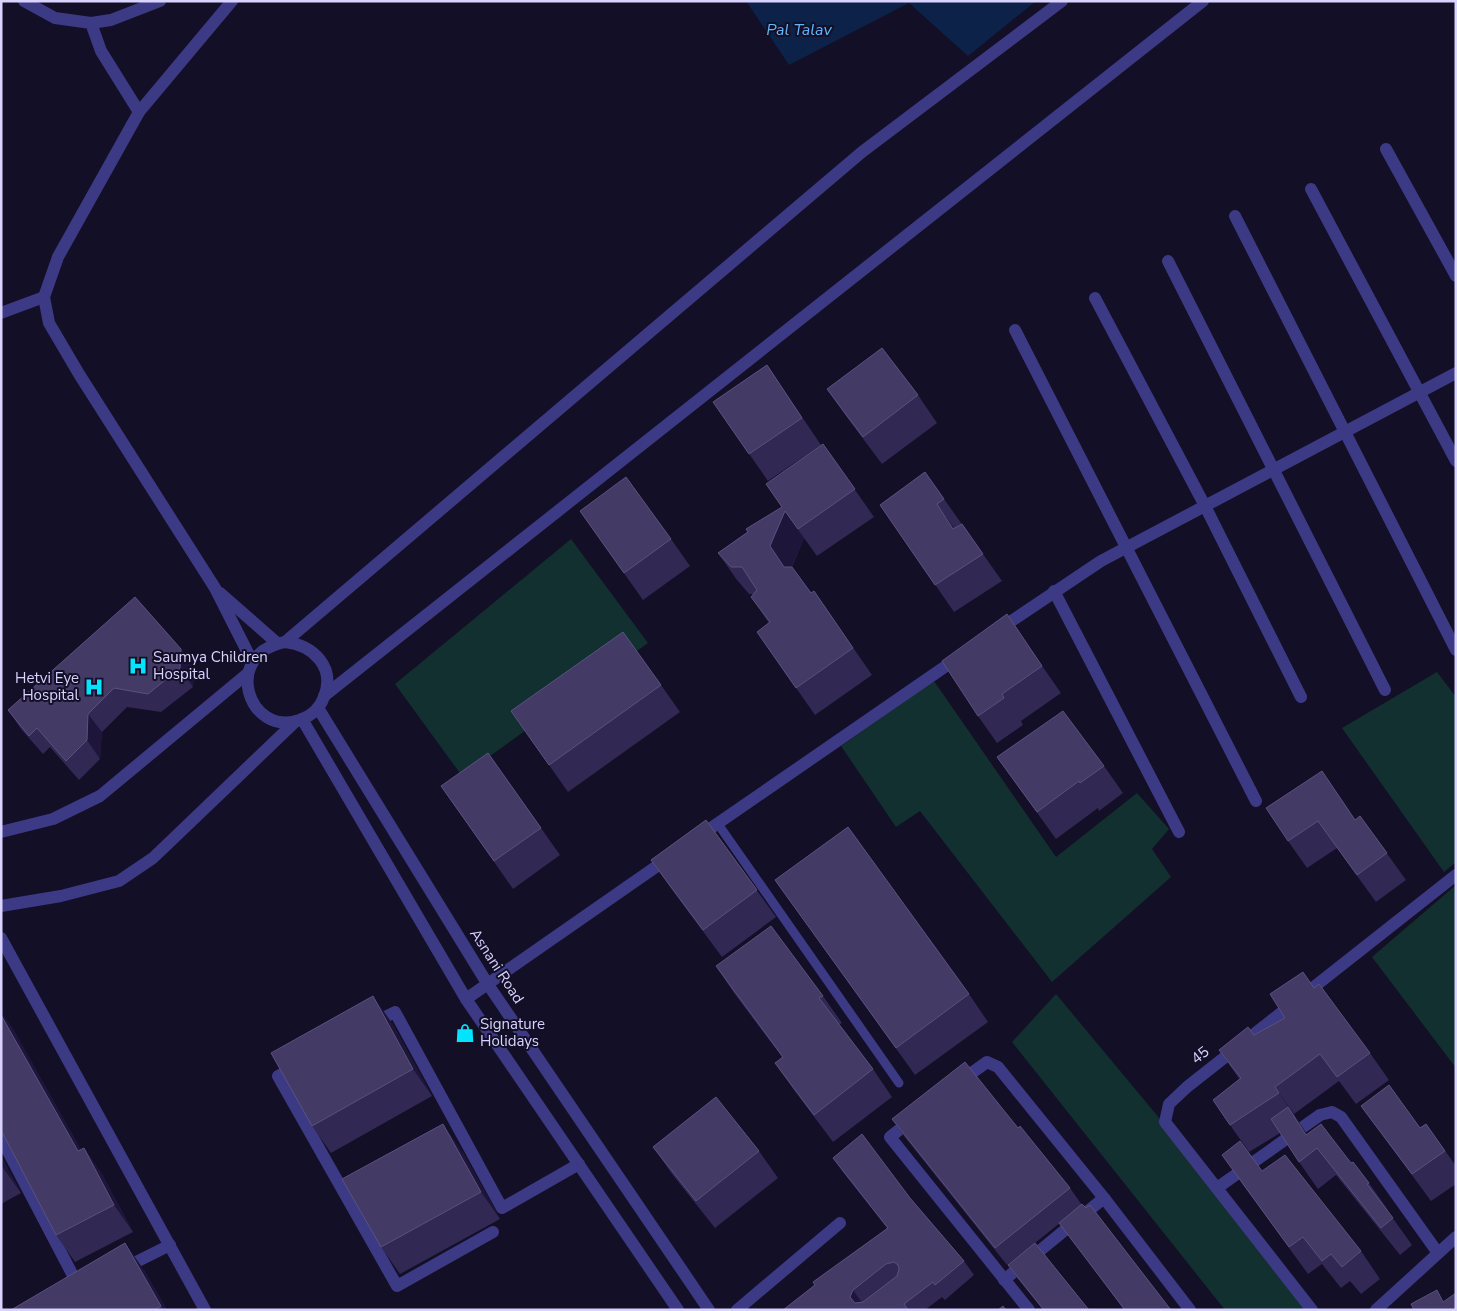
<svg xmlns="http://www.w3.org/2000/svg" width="1457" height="1311" viewBox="0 0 1457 1311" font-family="'Nunito Sans',sans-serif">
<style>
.green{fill:#12302f}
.water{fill:#0c2248}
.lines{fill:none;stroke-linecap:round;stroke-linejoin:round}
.service{stroke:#3d3a85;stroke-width:9}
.minor{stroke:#3d3a85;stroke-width:12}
.tertiary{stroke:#3d3a85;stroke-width:12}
.wall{fill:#312854}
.shaded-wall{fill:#1d163a}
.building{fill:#433a66;stroke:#5a527e;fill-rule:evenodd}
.labels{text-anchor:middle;stroke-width:4;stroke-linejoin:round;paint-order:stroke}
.poi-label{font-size:15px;fill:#d9d4ff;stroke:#130f26;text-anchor:start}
.street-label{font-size:15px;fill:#d9d4ff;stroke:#130f26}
.water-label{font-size:16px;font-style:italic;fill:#62b6ff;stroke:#130f26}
</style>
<rect width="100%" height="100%" fill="#130f26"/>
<g class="green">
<path d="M571 539 648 643 462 776 395 684Z"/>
<path d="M1437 672 1456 697V862L1444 872 1342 728Z"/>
<path d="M934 681 1056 857 1137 793 1169 829 1152 849 1171 877 1052 982 920 811 896 827 841 746Z"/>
<path d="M1456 885V1068L1372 957Z"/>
<path d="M1056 994 1319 1310H1225L1012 1042Z"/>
</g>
<path class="water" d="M746 1H1036L968 56 909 3 789 65Z"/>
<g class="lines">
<path class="service" d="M718 824 899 1083"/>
<g class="minor">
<path d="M24 1 55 18 91 23 101 51 139 112"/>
<path d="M232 1 139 112 58 257 44 297 49 323 79 374 215 588 252 661"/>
<path d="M91 23 111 20 160 1"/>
<path d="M1386 149 1456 276"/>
<path d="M1311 189 1456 461"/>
<path d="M1235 216 1456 650"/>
<path d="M1168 261 1385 690"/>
<path d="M1095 298 1205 506 1301 697"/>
<path d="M1 313 44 297"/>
<path d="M1015 330 1256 801"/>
<path d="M1054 591 1179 832"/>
<path d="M220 593 277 643"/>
<path d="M998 630 1101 561 1456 373"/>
<path d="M698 837 959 657"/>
<path d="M1 938 205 1310"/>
<path d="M466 999 670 857"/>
<path d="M371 1024 395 1012 502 1208 579 1164"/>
<path d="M297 1066 278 1076 397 1286 493 1232"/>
<path d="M959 1082 987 1062 998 1067 1104 1198 1190 1310"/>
<path d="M913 1119 890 1137 1029 1310"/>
<path d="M1 1138 80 1289"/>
<path d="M1217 1188 1320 1115 1332 1112 1341 1117 1438 1253"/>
<path d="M124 1268 170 1245"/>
<path d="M1004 1280 1104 1198"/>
<path d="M737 1310 840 1223"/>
<path d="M1312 1310 1165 1122 1169 1104 1187 1087 1456 875"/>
<path d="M1376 1310 1456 1237"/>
</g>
<g class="tertiary">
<path d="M285 642C313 645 336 667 324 697 320 708 311 716 300 720 248 738 221 654 285 642L862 152 1062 1"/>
<path d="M324 696 1203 1"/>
<path d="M318 708 487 983 709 1310"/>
<path d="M302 719 466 999 678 1310"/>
<path d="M1 832 53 819 100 796 247 674"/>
<path d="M1 906 61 896 119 881 153 858 296 721"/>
</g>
</g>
<g class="wall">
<path d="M767 365 821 445 768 481 713 402Z"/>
<path d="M827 389 918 395 937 423 882 464 846 416Z"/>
<path d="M823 444 874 517 817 556 804 538 792 567 811 593 814 591 872 675 815 715 757 632 769 623 751 597 753 594H749L737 580 718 553 782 507Z"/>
<path d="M925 472 1002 581 954 612 880 505Z"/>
<path d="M580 511 671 539 690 566 643 600Z"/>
<path d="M1026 642 1061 693 1021 721 1023 725 997 743 978 716Z"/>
<path d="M181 649 194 668 193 687 161 712 127 707 102 732 100 759 79 780 50 747 43 754 21 729 8 710Z"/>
<path d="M661 685 680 712 568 792 511 711Z"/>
<path d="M488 753 560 855 513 889 441 786Z"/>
<path d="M997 757 1104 766 1123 793 1099 811 1098 808 1056 839Z"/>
<path d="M1341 798 1355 820 1360 816 1406 880 1376 902 1337 848 1307 868 1288 841Z"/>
<path d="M706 820 776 917 722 957 670 887 651 860Z"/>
<path d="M775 880 969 994 988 1022 915 1075Z"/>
<path d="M716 966 823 996 842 1023 839 1025 873 1069 892 1097 833 1142 794 1090 775 1063 782 1057 734 993Z"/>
<path d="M1314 988 1370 1053 1389 1080 1356 1104 1339 1081 1294 1114 1298 1121 1307 1135 1351 1163 1369 1183 1388 1210H1387L1412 1245 1400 1255 1336 1175 1318 1189 1299 1162 1280 1133 1249 1152 1230 1125 1240 1080 1219 1050 1254 1035 1285 1018Z"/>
<path d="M1 1013 13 1029 81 1150 84 1148 103 1176 133 1232 75 1262 56 1235 1 1130Z"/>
<path d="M392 1023 432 1096 331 1153 312 1126Z"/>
<path d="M1361 1106 1420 1128 1426 1124 1456 1166V1184L1431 1201Z"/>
<path d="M892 1119 1018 1128 1070 1188 1082 1205 1171 1310H1124L1060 1223 1035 1243 1089 1310H1043L1018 1279 1008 1265 1029 1248 1007 1265 904 1136Z"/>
<path d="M653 1147 759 1151 778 1178 715 1228 672 1174Z"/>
<path d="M462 1151 500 1219 400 1274 381 1247Z"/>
<path d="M1 1156 21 1193 1 1204Z"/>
<path d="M833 1158 910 1198 964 1261 974 1275 945 1300 942 1297 925 1310H783L887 1228 843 1172Z"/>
<path d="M1262 1171 1361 1251 1380 1279 1361 1294 1350 1281 1341 1288 1322 1264 1308 1274 1241 1182Z"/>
<path d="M144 1270 167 1310H11Z"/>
</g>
<g class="shaded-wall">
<path d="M937 504 956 531 953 529Z"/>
<path d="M785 511 804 538 789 573 784 567 770 546Z"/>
<path d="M1007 614 1026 642 1061 693 1042 666Z"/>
<path d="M181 649 194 668 193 687 180 668Z"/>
<path d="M88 714 102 732 100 759 87 740Z"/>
<path d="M1322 771 1341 798 1374 847 1355 820Z"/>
<path d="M373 996 392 1023 432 1096 413 1069Z"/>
<path d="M1 1013 13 1029 97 1178 78 1151 1 1015Z"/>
<path d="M1275 1087 1294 1114 1298 1121 1279 1093Z"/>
<path d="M1288 1107 1307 1134 1316 1148 1306 1135Z"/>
<path d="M443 1124 462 1151 500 1219 481 1192Z"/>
<path d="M84 1148 103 1176 133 1232 114 1205Z"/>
<path d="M1 1156 21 1193 1 1165Z"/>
<path d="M125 1243 144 1270 167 1310H164L161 1306Z"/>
<path d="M853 1290 863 1304 859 1310 850 1297Z"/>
</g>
<g class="building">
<path d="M882 348 918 395 863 437 827 389Z"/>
<path d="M767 365 802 418 749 454 713 402Z"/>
<path d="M823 444 855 489 798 529 785 511 770 546 784 567H792L811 593 814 591 853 648 796 688 757 632 770 622 751 597 757 590 742 567H731L718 553 748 532 746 529 782 507 766 484Z"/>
<path d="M925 472 944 499 937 504 953 529 962 524 983 554 935 585 880 505Z"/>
<path d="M626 477 671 539 624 573 580 511Z"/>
<path d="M135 597 181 649 180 668 148 694 114 688 88 714 87 740 66 761 37 728 29 736 8 710Z"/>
<path d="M1007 614 1042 666 1002 694 1004 698 978 716 942 661Z"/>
<path d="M623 632 661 685 549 765 511 711Z"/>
<path d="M1063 711 1104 766 1080 783 1079 781 1037 812 997 757Z"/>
<path d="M488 753 541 828 494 861 441 786Z"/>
<path d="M1322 771 1355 820 1360 816 1387 853 1357 875 1318 821 1288 841 1266 808Z"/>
<path d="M706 820 757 890 703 930 651 860Z"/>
<path d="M848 827 969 994 896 1048 775 880Z"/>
<path d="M771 926 823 996 819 998 873 1069 814 1115 775 1063 783 1057 716 966Z"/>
<path d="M1303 972 1314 988 1319 984 1370 1053 1337 1077 1320 1054 1275 1087 1279 1093 1230 1125 1213 1100 1241 1078 1219 1050 1248 1027 1254 1035 1285 1018 1270 994Z"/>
<path d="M373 996 413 1069 312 1126 271 1053Z"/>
<path d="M1 1015 78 1151 84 1148 114 1205 56 1235 1 1130Z"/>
<path d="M965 1062 1018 1128 1020 1126 1070 1188 995 1248 892 1119Z"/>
<path d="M1389 1085 1420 1128 1426 1124 1445 1151 1412 1174 1361 1106Z"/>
<path d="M716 1097 759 1151 696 1201 653 1147Z"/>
<path d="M1288 1107 1306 1135 1321 1124 1351 1163 1353 1162 1369 1183 1367 1184 1393 1218 1381 1228 1317 1148 1299 1162 1271 1119Z"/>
<path d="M443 1124 481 1192 381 1247 342 1179Z"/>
<path d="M862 1134 910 1198 964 1261 935 1285 933 1282 904 1304 908 1310H783L815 1285 813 1282 888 1228 833 1158ZM894 1262 898 1265 899 1269 897 1276 863 1302 855 1303 850 1297 853 1290 886 1264Z"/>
<path d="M1240 1141 1262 1171 1285 1155 1361 1251 1342 1267 1331 1254 1322 1261 1303 1237 1289 1247 1222 1155Z"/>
<path d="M1082 1204 1086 1208 1090 1205 1171 1310H1125L1059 1223Z"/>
<path d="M125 1243 161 1306 154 1310H11Z"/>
<path d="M1035 1243 1089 1310H1044L1008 1265Z"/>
<path d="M1437 1290 1443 1302 1456 1293V1310H1414L1411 1304Z"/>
<path d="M1003 1306 1006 1310H998Z"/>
</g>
<defs>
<g id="hospital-bare" transform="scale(1.5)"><path d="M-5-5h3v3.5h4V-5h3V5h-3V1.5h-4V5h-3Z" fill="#00e5ff" stroke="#130f26" stroke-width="2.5" paint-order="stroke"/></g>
<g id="shop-bare" transform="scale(1.5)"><path d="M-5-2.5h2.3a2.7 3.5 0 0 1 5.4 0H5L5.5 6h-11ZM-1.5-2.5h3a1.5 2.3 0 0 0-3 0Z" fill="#00e5ff" stroke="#130f26" stroke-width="2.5" paint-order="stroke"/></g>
</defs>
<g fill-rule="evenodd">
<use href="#hospital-bare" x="138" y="666"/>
<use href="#hospital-bare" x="94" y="687"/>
<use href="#shop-bare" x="465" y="1033"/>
</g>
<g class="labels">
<g class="poi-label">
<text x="153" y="662">Saumya Children<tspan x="153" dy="17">Hospital</tspan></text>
<text x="79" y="683" text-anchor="end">Hetvi Eye<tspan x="79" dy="17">Hospital</tspan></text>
<text x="480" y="1029">Signature<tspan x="480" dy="17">Holidays</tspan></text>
</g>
<g class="street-label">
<text transform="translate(497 966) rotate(57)" y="5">Asnani Road</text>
<text transform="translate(1200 1055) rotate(-38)" y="5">45</text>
</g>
<g class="water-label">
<text x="799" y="35">Pal Talav</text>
</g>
</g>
<rect width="1457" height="1311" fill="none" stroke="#d9d4ff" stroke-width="5"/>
</svg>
